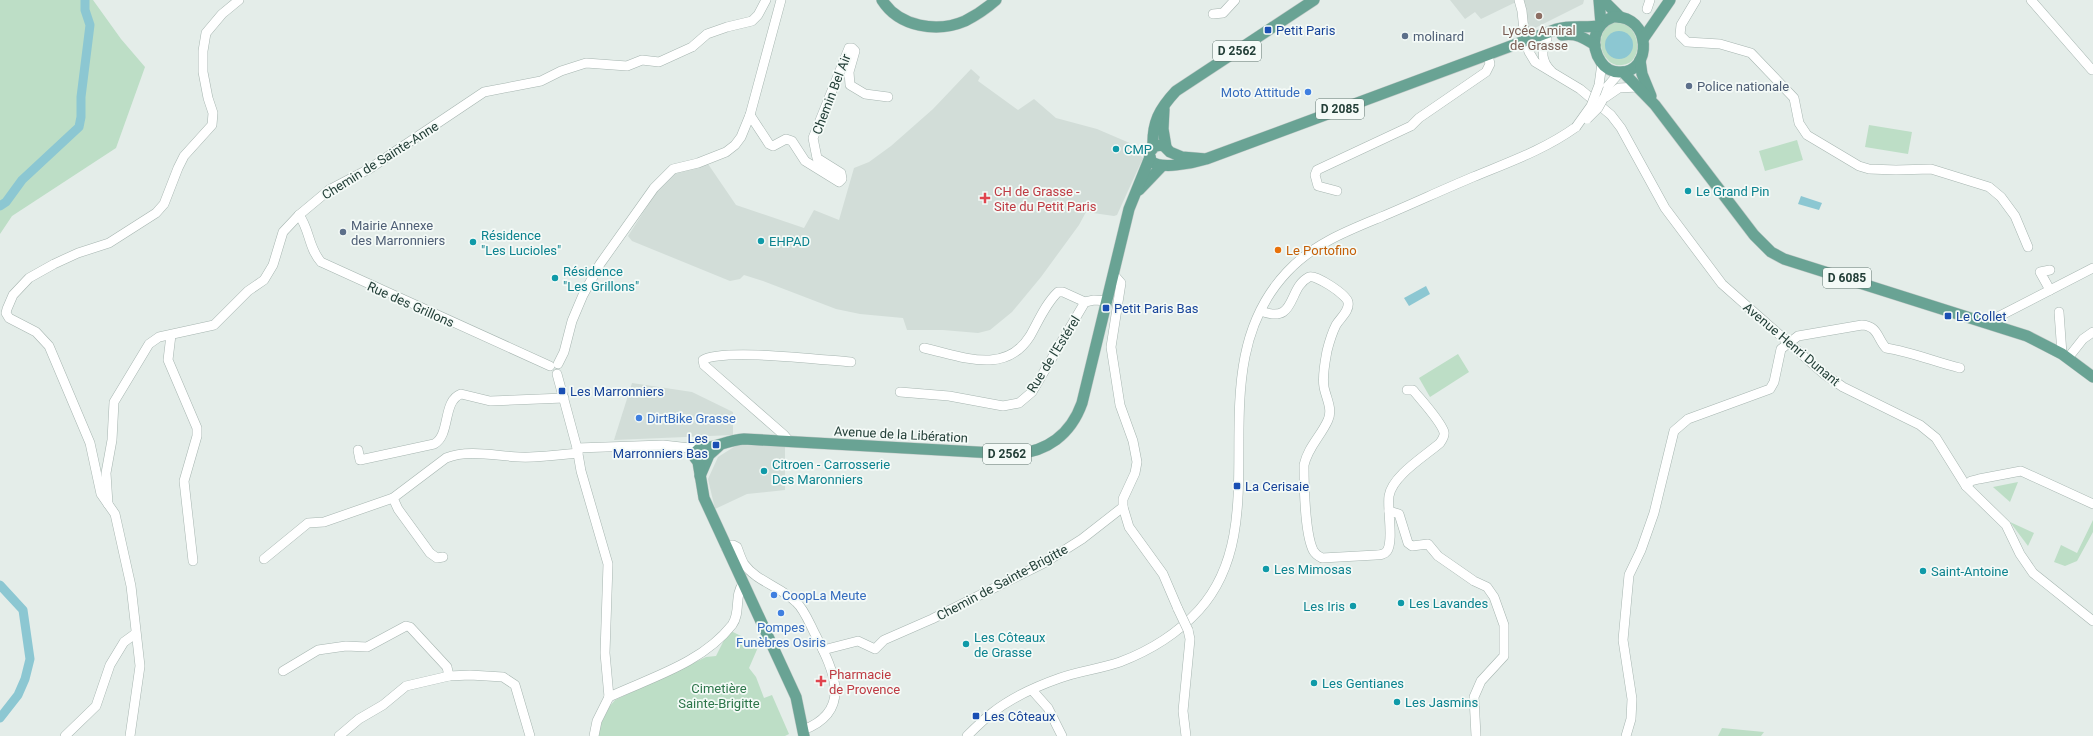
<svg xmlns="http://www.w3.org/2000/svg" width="2093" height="736" viewBox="0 0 2093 736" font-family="Roboto,sans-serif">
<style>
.built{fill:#d2ddd8}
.green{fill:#bddec6}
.water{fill:#8cc7d2}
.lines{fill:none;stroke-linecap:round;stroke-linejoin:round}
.canal{stroke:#8cc7d2;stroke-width:9}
.minor-casing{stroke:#a6b5b0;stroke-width:10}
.major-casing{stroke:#c1c9c7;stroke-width:12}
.minor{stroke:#fff;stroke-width:9}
.major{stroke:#69a394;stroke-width:11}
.minor-bridge-casing{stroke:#a6b5b0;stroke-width:10;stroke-linecap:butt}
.minor-bridge{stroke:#fff;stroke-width:9}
.education-dot{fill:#8d6e63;stroke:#f4faf7;stroke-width:1.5}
.transit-dot{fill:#1a4fb4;stroke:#f4faf7;stroke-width:1.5}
.service-dot{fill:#5c6f8a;stroke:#f4faf7;stroke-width:1.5}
.shop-dot{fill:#3f7fe0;stroke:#f4faf7;stroke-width:1.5}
.culture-dot{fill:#0f9aa8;stroke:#f4faf7;stroke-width:1.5}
.health-dot{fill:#e0444e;stroke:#f4faf7;stroke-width:1.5}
.food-dot{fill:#e8710a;stroke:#f4faf7;stroke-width:1.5}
.labels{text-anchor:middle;stroke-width:3.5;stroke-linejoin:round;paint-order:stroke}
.shield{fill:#f4faf7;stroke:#627771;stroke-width:1}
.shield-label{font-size:12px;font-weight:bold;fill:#233f38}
.transit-label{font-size:13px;fill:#164399;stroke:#f4faf7;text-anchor:start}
.education-label{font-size:13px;fill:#785e54;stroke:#f4faf7}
.service-label{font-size:13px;fill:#4e5e75;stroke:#f4faf7;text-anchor:start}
.shop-label{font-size:13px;fill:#366cbe;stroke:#f4faf7;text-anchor:start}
.street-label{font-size:13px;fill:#233f38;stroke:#f4faf7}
.culture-label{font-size:13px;fill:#0d838f;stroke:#f4faf7;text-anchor:start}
.health-label{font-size:13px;fill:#be3a42;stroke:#f4faf7;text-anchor:start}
.food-label{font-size:13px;fill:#c56008;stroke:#f4faf7;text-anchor:start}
.park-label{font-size:13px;fill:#2d764a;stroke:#f4faf7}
</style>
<rect width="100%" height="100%" fill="#e4ede9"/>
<g class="built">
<path d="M1450 0H1584L1583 4 1523 34 1516 2 1481 19 1475 12 1465 19Z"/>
<path d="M971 69 980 77 978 81 1018 110 1034 99 1056 118 1097 129 1139 147 1137 152 1143 158 1117 215 1114 216 1086 212 1079 225 1041 277 1012 312 990 330 978 333 943 330H907L903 318 860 314 836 309 763 281 744 275 740 279 730 281 632 241 628 236 657 191 674 173 706 161 736 205 804 228 814 210 839 220 854 168 869 162 891 146 933 109Z"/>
<path d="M632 383 692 392 733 412V435L614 440Z"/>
<path d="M737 445 785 447V490L747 494 715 509 708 479 718 457Z"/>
</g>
<g class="green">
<path d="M0 0H93L121 39 145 67 116 148 12 216 0 234Z"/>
<path d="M1612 23C1640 17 1647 63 1622 65 1617 66 1611 64 1608 60 1598 50 1598 30 1612 23Z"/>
<path d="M1869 125 1912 132 1908 154 1865 147Z"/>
<path d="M1797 140 1803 160 1765 171 1759 151Z"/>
<path d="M1458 354 1469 372 1430 397 1419 378Z"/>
<path d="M2018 482 2010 502 1993 487Z"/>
<path d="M2093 520V532L2077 561 2065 566 2054 562 2061 545 2077 553Z"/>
<path d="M2010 522 2034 533 2028 546Z"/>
<path d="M729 630 759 645 749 668 756 677 764 698 772 695 789 734 785 736H596L604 713 615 700 706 657 716 656Z"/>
<path d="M1722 728 1764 732 1761 736H1718Z"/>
</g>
<g class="water">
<circle cx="1619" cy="45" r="14"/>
<path d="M1801 196 1822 203 1819 210 1798 204Z"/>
<path d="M1426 286 1430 294 1409 306 1404 298Z"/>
</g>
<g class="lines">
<g class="canal">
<path d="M0 206 6 202 22 180 79 127 81 117V97L90 25 85 10V0"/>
<path d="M0 585 23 610 30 659 25 679 18 695 0 718"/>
</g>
<g class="minor-casing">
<g id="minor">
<path d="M1519 0 1522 11 1525 41 1529 52 1535 62 1580 89 1611 115 1621 128 1665 208 1722 284 1824 374 1843 387 1920 425 1936 438 1966 486 2006 525 2020 554 2033 573 2093 621"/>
<path d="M1696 0 1681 25 1680 35 1687 42 1720 44 1751 53 1794 98 1799 123 1807 135 1859 166 1869 169 1896 170 1931 169 1989 187 2001 197 2015 216 2028 247"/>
<path d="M2031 0 2092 70"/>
<path d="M1647 9 1650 0"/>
<path d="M1213 14 1223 13 1235 0"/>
<path d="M1547 39C1541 51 1541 61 1551 71"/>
<path d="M1599 85 1602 63"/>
<path d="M1603 99 1619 88 1638 87"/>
<path d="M1603 99 1607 87 1620 72"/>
<path d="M750 115 769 144 773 146 786 139 792 141 805 161 839 182 842 179 841 173 817 158 813 138 849 48H852L855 51 849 72 850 85 865 94 888 97"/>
<path d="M1337 191 1318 186 1315 175 1317 170 1411 126 1419 118 1486 72 1490 64 1488 55"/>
<path d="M299 215C310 230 308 247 321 262L550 366"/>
<path d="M2050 290 2040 272 2050 270"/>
<path d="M1261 311C1297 325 1287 288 1309 277 1315 274 1346 294 1348 302 1350 311 1340 318 1336 325 1332 333 1329 343 1327 351 1325 362 1322 376 1324 387 1326 398 1333 409 1328 420 1321 436 1308 447 1304 465 1304 484 1305 533 1313 550 1315 554 1318 556 1322 558L1376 555C1380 555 1384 555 1387 551 1394 541 1387 509 1389 496 1392 476 1425 456 1440 443 1442 440 1445 436 1444 432 1440 420 1421 400 1413 390H1407"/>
<path d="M2059 312 2062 354"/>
<path d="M1986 323 2093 268"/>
<path d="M171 335 168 360 197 428V436L184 481 193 561"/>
<path d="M924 348C961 356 1005 376 1030 336 1038 322 1046 303 1058 292H1063L1085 302"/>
<path d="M2068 358 2083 339 2093 332"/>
<path d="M558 364 564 352 572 321 583 295 600 264 654 188 673 169 698 163 726 152 735 145 741 137 750 115 781 0"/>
<path d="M557 374 577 448 581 471 608 564 605 653 609 697"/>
<path d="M900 392 949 396 1003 406 1019 403 1032 392 1085 302 1094 300 1108 301"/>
<path d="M790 442 784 435 704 365 703 360C723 348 823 360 851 362"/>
<path d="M577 448 663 445 699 449"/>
<path d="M358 450 360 460 434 444C451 435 442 401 461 394L490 401 564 398"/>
<path d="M1966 486 1971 481 1979 479 2021 471 2093 504"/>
<path d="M393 498 398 509 430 553 437 558 443 557"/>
<path d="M108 504 106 473 112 440 114 402 149 344 159 337 214 325 248 291 264 280 273 265 283 232 299 215 329 190 369 169 484 92 541 81 561 71 586 63 627 66 642 60 659 62 692 47 707 34 727 27 752 21 758 15 766 0"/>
<path d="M1123 507 1129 527 1163 574 1178 609"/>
<path d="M1389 511 1399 514 1408 543 1412 546 1428 544 1438 556 1474 581 1487 587 1494 597 1504 625V656L1481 681 1474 697 1476 736"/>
<path d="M726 548 733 545 737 547C739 552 741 559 744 564 756 581 781 587 796 602 805 610 810 625 816 636 834 671 853 711 803 730"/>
<path d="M264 559 308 523 324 522 393 498 446 458C468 449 496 456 519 457 538 458 559 455 578 453"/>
<path d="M823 650 858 641 875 649 884 640 932 619 1044 563 1082 539 1123 507V499L1135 473 1137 462 1133 441 1120 405 1111 347 1121 283 1114 275"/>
<path d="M283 671 318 650 346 646 367 647 406 626 410 627 447 667 449 676"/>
<path d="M1032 690 1048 708 1062 736"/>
<path d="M609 697C652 677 702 663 732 625 741 613 734 595 743 584"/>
<path d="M65 736 96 706 110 665 124 642 135 634"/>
<path d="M130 736 140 666 131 586 115 514 101 494 90 443 49 346 36 332 9 318 6 313 7 309 13 295 29 278 54 264 78 253 109 243 156 213 164 204 178 168 184 156 212 125 213 113 208 98 203 72V51L206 33 222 14 239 0"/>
<path d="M339 736 359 719 383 705 406 686 449 676 470 675 503 677 515 685 530 736"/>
<path d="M594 736 597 721 609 697"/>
<path d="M967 736C975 728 983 720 992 713 1011 698 1037 686 1060 678 1079 671 1100 669 1120 662 1149 651 1178 633 1199 610 1281 519 1194 371 1287 272 1313 244 1347 231 1381 217 1412 204 1442 190 1473 177 1509 162 1544 150 1576 127"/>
<path d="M1186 736 1183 711 1190 639 1188 630"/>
<path d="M1626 736 1631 719 1632 699 1623 640 1629 575 1641 550 1654 513 1674 431 1688 419 1770 389 1774 382 1781 349 1798 336 1862 325C1878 326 1877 338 1886 348 1912 352 1935 362 1960 368"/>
</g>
</g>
<g class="major-casing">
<g id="major">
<path d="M882 0C899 27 937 33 965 21 977 15 987 8 996 0"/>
<path d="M1599 0 1601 24"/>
<path d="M1603 0 1620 17"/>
<path d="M1613 17C1652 14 1653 74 1619 72 1612 72 1605 68 1601 62 1590 46 1593 24 1613 17Z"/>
<path d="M1562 35C1576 33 1583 37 1595 45"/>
<path d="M1643 39 1670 0"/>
<path d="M1640 60 1642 74 1651 96"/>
<path d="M1623 72 1655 105 1754 235 1771 252 1784 259 2027 336 2062 354 2093 377"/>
<path d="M1164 109 1163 129 1166 147"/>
<path d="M1153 147C1152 123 1159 109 1176 91L1314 0"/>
<path d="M1206 159 1182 157 1170 152 1163 145 1155 146 1149 153 1151 161C1160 170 1193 163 1206 159L1557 29C1570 25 1585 28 1599 26"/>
<path d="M1139 190 1162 166"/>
<path d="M700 476 709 455 719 446"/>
<path d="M804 736 796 697 704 498 698 462 695 458V453L699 449C714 448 728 440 744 439L1012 454C1047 453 1071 434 1082 403L1129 209 1150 157"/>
</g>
</g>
<use href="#minor" class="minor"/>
<use href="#major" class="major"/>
<g class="minor-bridge-casing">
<g id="minor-bridge">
<path d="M1587 119 1598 108 1603 99"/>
<path d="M1576 127 1591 106 1599 85"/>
<path d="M1178 609 1188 630"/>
</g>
</g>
<use href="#minor-bridge" class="minor-bridge"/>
</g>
<circle class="education-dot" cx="1539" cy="16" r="4"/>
<g class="transit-dot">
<rect x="1264" y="26" width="8" height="8" rx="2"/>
<rect x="1102" y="304" width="8" height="8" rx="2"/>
<rect x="1944" y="312" width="8" height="8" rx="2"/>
<rect x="558" y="387" width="8" height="8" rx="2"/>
<rect x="712" y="441" width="8" height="8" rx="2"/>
<rect x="1233" y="482" width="8" height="8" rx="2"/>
<rect x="972" y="712" width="8" height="8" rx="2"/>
</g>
<g class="service-dot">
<circle cx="1405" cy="36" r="4"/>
<circle cx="1689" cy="86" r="4"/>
<circle cx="343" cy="232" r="4"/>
</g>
<g class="shop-dot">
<circle cx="1308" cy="92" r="4"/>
<circle cx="639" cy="418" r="4"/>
<circle cx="774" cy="595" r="4"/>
<circle cx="781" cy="613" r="4"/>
</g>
<g class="culture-dot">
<circle cx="1116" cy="149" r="4"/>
<circle cx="1688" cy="191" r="4"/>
<circle cx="761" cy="241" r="4"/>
<circle cx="473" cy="242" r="4"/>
<circle cx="555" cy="278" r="4"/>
<circle cx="764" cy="471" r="4"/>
<circle cx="1266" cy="569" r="4"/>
<circle cx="1923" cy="571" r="4"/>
<circle cx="1401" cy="603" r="4"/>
<circle cx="1353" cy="606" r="4"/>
<circle cx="966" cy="644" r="4"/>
<circle cx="1314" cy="683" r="4"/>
<circle cx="1397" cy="702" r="4"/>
</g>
<g class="health-dot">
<path d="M983 192h4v4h4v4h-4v4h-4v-4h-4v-4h4z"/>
<path d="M819 675h4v4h4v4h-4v4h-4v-4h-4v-4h4z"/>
</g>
<circle class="food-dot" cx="1278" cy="250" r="4"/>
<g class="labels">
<g class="shield">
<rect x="1213" y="41" width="48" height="20" rx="3"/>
<rect x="1316" y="99" width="48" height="20" rx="3"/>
<rect x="1823" y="268" width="48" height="20" rx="3"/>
<rect x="983" y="444" width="48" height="20" rx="3"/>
</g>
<g class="shield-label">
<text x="1237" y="55">D 2562</text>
<text x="1340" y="113">D 2085</text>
<text x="1847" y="282">D 6085</text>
<text x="1007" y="458">D 2562</text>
</g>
<g class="transit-label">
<text x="1276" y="35">Petit Paris</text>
<text x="1114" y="313">Petit Paris Bas</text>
<text x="1956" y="321">Le Collet</text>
<text x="570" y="396">Les Marronniers</text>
<text x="708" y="443" text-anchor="end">Les<tspan x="708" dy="15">Marronniers Bas</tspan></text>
<text x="1245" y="491">La Cerisaie</text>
<text x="984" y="721">Les Côteaux</text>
</g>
<g class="education-label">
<text x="1539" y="35">Lycée Amiral<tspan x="1539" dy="15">de Grasse</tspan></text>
</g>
<g class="service-label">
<text x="1413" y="41">molinard</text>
<text x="1697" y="91">Police nationale</text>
<text x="351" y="230">Mairie Annexe<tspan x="351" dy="15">des Marronniers</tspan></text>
</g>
<g class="shop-label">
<text x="1300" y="97" text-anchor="end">Moto Attitude</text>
<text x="647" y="423">DirtBike Grasse</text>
<text x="782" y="600">CoopLa Meute</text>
<text x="781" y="632" text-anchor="middle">Pompes<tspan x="781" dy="15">Funèbres Osiris</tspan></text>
</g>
<g class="street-label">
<text transform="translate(831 94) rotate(-69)" y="5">Chemin Bel Air</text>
<text transform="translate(380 160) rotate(-32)" y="5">Chemin de Sainte-Anne</text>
<text transform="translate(411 304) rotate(24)" y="5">Rue des Grillons</text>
<text transform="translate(1792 344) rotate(40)" y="5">Avenue Henri Dunant</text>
<text transform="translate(1053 354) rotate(-58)" y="5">Rue de l'Estérel</text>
<text transform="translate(901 434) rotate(3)" y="5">Avenue de la Libération</text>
<text transform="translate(1002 582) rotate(-28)" y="5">Chemin de Sainte-Brigitte</text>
</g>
<g class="culture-label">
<text x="1124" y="154">CMP</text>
<text x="1696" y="196">Le Grand Pin</text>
<text x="481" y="240">Résidence<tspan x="481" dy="15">"Les Lucioles"</tspan></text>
<text x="769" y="246">EHPAD</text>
<text x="563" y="276">Résidence<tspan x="563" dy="15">"Les Grillons"</tspan></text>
<text x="772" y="469">Citroen - Carrosserie<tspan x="772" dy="15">Des Maronniers</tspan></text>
<text x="1274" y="574">Les Mimosas</text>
<text x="1931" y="576">Saint-Antoine</text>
<text x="1409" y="608">Les Lavandes</text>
<text x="1345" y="611" text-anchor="end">Les Iris</text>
<text x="974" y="642">Les Côteaux<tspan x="974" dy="15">de Grasse</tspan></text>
<text x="1322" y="688">Les Gentianes</text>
<text x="1405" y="707">Les Jasmins</text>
</g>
<g class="health-label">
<text x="994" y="196">CH de Grasse -<tspan x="994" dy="15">Site du Petit Paris</tspan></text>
<text x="829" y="679">Pharmacie<tspan x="829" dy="15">de Provence</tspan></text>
</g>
<g class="food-label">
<text x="1286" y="255">Le Portofino</text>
</g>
<g class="park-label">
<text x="719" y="693">Cimetière<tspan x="719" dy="15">Sainte-Brigitte</tspan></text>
</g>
</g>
</svg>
